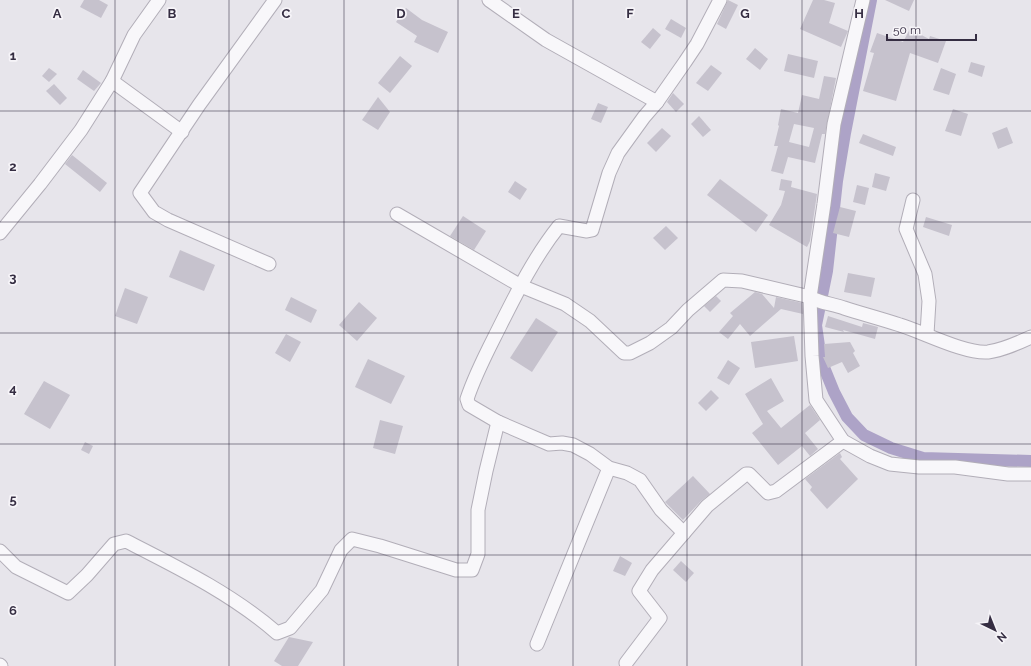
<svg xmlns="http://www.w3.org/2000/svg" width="1031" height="666" viewBox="0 0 1031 666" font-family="Raleway,sans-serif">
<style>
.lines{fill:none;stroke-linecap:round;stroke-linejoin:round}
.canal{stroke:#ada3c7;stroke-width:12}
.building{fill:#c6c2cd;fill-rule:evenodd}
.minor-casing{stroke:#b2aeb8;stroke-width:15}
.minor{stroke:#f8f7fa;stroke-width:13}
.grid{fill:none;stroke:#352d42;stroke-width:1;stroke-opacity:0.55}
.grid-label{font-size:13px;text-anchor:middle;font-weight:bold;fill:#352d42;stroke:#f6f4f8;stroke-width:3.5;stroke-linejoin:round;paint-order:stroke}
</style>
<rect width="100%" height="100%" fill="#e7e5eb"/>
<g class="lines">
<path class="canal" d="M871 0 845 133 837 181 827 271 816 325 821 360 834 392 847 417 864 435 891 448 923 458 1031 461"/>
</g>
<g class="building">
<path d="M84 0H99L108 5 101 18 80 7Z"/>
<path d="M728 0 738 5 726 29 717 24Z"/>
<path d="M813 0H824L835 3 829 23 848 31 841 47 800 29Z"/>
<path d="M885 0H914L909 11Z"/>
<path d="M406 8 422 20 448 32 438 53 414 42 417 36 396 22Z"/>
<path d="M671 19 686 28 681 38 665 29Z"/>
<path d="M653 28 661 35 650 49 641 42Z"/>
<path d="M910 29 929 39 930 36 946 41 938 63 910 53 896 101 863 91 874 53 870 52 877 33 903 42Z"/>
<path d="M755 48 768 59 760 70 746 59Z"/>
<path d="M788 54 818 61 814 78 784 71Z"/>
<path d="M400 56 412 66 390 93 378 83Z"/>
<path d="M971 62 985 66 982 77 968 72Z"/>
<path d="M711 65 722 73 708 91 696 83Z"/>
<path d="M49 68 57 74 49 82 42 76Z"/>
<path d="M941 68 956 74 949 95 933 90Z"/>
<path d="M83 70 101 83 94 91 77 79Z"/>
<path d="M824 76 836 78 825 134H822L815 163 788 157 783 174 771 171 778 146H774L779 126 778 125 781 109 798 113 802 95 819 99ZM794 124 814 128 809 147 789 142Z"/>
<path d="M54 84 67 98 60 105 46 91Z"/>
<path d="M673 93 684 104 676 112 667 102Z"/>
<path d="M378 97 390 112 378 130 362 120Z"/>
<path d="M598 103 608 107 601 123 591 119Z"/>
<path d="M953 109 968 114 961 136 945 131Z"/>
<path d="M699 116 711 130 703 137 691 124Z"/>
<path d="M1007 127 1013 143 998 149 992 133Z"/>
<path d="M662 128 671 136 656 152 647 143Z"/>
<path d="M863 134 896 147 893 156 859 143Z"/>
<path d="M72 155 107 183 100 192 65 164Z"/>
<path d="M875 173 890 177 886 191 872 187Z"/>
<path d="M720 179 768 215 756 232 707 195Z"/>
<path d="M781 179 792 181 791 187 817 194 810 241 807 247 769 225 781 205 785 191 779 190Z"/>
<path d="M515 181 527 189 520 200 508 192Z"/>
<path d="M857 185 869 188 865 205 853 202Z"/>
<path d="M840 207 856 211 849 237 833 233Z"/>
<path d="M463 216 486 231 474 250 450 236Z"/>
<path d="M926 217 952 225 949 236 923 227Z"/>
<path d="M666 226 678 238 665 250 653 238Z"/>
<path d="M180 250 215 265 204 291 169 277Z"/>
<path d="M848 273 875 278 871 297 844 292Z"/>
<path d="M125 288 148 297 137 324 115 316Z"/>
<path d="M755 292 762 294 774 308 776 297 802 303 803 314 781 309 750 336 740 324 728 339 719 332 733 316 730 313Z"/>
<path d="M716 296 721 301 710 312 704 306Z"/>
<path d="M291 297 317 310 311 323 285 310Z"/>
<path d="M359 302 377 318 357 341 339 325Z"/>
<path d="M828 316 862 327 863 323 878 327 875 339 843 330 844 332 825 327Z"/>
<path d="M536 318 558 332 532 372 510 358Z"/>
<path d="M286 334 301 342 290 362 275 353Z"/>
<path d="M794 336 798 361 755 368 751 342Z"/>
<path d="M850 342 855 351 853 353 860 366 848 373 842 362 828 368 823 357H825L824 344Z"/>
<path d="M368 359 405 376 391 404 355 387Z"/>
<path d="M728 360 740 368 729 385 717 378Z"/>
<path d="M771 378 784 401 767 411 781 428 810 405 820 420 805 433 818 449 810 456 802 446 778 465 752 433 763 424 745 394Z"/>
<path d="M44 381 70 395 50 429 24 414Z"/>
<path d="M711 390 719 398 706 411 698 403Z"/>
<path d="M380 420 403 426 395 454 373 448Z"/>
<path d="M85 442 93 446 89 454 81 450Z"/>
<path d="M840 453 842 457 840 459 858 479 827 509 810 490 812 487 805 479Z"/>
<path d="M693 476 710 494 701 501 683 520 665 502Z"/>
<path d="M620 556 632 563 625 576 613 571Z"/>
<path d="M681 561 694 573 686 582 673 570Z"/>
<path d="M289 637 313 642 298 666H282L274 661Z"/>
</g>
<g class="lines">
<g class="minor-casing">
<g id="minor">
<path d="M489 0 546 40 657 102"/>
<path d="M863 0 834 124 824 204 810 297 812 356 816 400 843 441 870 456 890 464 919 467H955L1008 474H1031"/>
<path d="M112 81 182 132"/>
<path d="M913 200 906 229 925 274 929 301 927 334"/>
<path d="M397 214 521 286 565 304 590 321 624 353H630L650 343 671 328 688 310 723 280 742 281 810 297C819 303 834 304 844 308 863 314 882 319 900 325 923 332 965 354 988 352 1003 350 1018 343 1031 337"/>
<path d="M0 233 40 184 81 130 112 81 134 35 159 0"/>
<path d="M269 264 168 220 154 212 140 193 199 105 275 0"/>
<path d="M684 533 661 510 640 480 627 473 609 468 590 454 573 445 562 443 549 444 498 422 469 405 467 399C475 374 488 350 500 326 517 292 535 256 559 226L587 231 592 230 609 173 618 153 644 117 657 102 685 62 697 44 720 0"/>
<path d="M0 551 16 567 68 593 87 575 114 544 126 541C179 568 232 594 277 633L290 628 322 590 341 550 352 539 380 546 456 570H472L478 554V510L486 471 498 422"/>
<path d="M537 644 609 468"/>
<path d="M626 663 660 618 639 591 652 570 707 506 746 474H749L768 493 776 491 843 441"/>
<path d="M0 665 1 666"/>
</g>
</g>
<use href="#minor" class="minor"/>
</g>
<path class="grid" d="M115 0V666M229 0V666M344 0V666M458 0V666M573 0V666M687 0V666M802 0V666M916 0V666M0 111H1031M0 222H1031M0 333H1031M0 444H1031M0 555H1031"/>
<g class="grid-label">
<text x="57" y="18">A</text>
<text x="172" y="18">B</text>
<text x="286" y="18">C</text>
<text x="401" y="18">D</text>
<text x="516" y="18">E</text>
<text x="630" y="18">F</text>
<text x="745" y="18">G</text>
<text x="859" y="18">H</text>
<text x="13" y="60">1</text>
<text x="13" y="171">2</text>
<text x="13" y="282">3</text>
<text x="13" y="393">4</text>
<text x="13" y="504">5</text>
<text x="13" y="615">6</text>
</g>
<g transform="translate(995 630) rotate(137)" stroke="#f6f4f8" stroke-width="3" paint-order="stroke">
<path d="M0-3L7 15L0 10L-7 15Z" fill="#352d42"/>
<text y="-6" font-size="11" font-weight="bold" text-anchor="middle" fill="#352d42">N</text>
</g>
<path d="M887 34v6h89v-6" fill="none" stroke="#352d42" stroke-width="2"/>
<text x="893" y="34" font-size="12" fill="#352d42" stroke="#f6f4f8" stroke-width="3" paint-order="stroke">50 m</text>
</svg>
